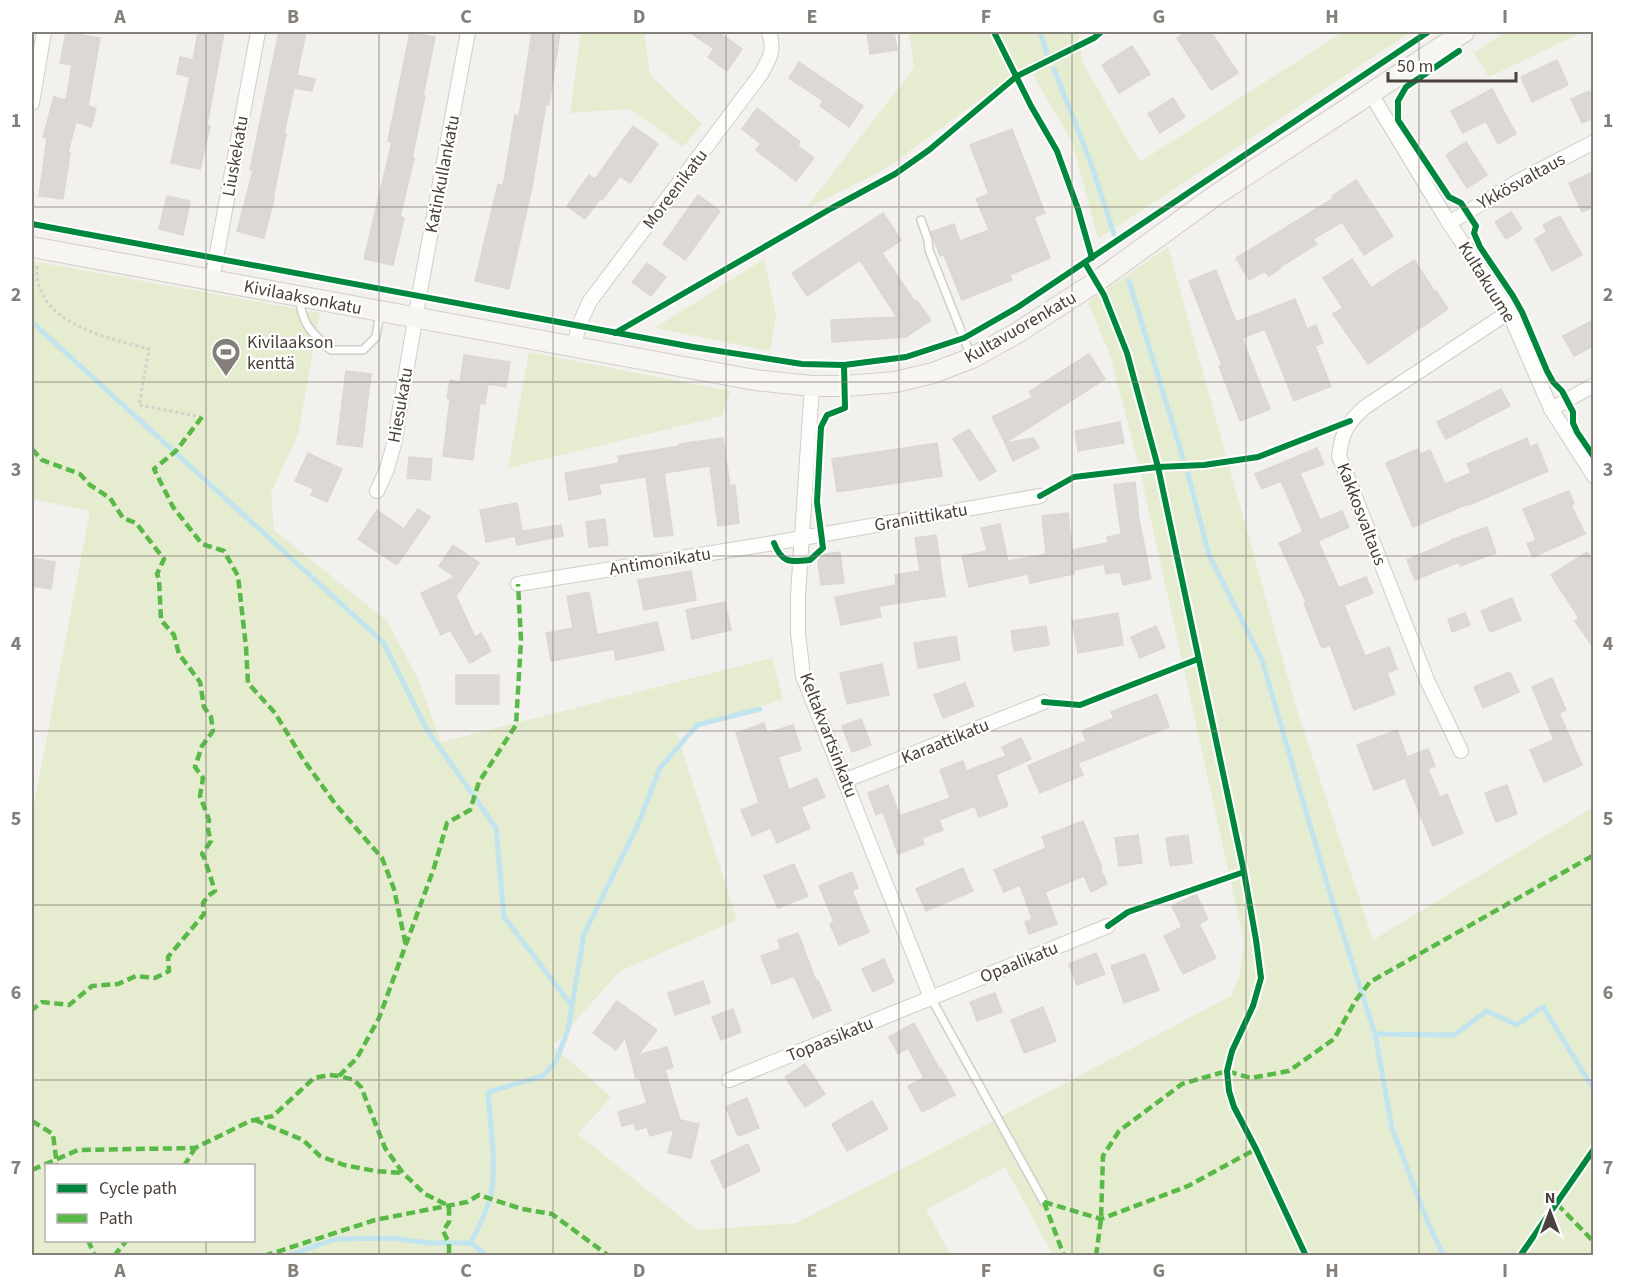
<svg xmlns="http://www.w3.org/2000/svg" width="1625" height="1287" viewBox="0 0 1625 1287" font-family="'Source Sans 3',sans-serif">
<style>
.green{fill:#e5ecd0;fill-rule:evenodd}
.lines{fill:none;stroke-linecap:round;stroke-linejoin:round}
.stream{stroke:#c2e4ee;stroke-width:5}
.building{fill:#dbd8d5;stroke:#dbd8d4;stroke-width:1.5}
.lane-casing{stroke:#d0cdca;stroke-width:10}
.street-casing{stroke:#d0cdca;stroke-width:16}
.secondary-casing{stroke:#d3cec7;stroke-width:22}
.path{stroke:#d3d1cc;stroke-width:3;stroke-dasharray:3 3;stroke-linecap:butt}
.lane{stroke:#fdfdfc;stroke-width:7}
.street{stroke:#fdfdfc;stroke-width:14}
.secondary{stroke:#f7f5f1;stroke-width:20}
.quiet{stroke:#58b947;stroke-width:4.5;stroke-dasharray:9 4.5;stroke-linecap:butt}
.cycleway-casing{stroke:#fff;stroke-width:10}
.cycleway{stroke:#00873e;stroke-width:6}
.grid{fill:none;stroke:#857f79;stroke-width:1.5;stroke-opacity:0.55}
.labels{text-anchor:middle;stroke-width:4.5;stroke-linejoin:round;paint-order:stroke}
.street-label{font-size:18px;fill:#4a413a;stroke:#fff}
.poi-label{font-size:18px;fill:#4a413a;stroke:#fff;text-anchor:start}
.neatline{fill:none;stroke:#857f79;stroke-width:2}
.grid-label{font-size:20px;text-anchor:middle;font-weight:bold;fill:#857f79}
</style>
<rect width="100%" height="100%" fill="#f3f1ee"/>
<g class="green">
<path d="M581 32H644L650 75 702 124 683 147 630 109 570 113Z"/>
<path d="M909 32H1078L1082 62 1140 162 1343 32H1411L1098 239 1072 141 1027 65 887 168 804 210 914 68Z"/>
<path d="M1505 32H1583L1489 77 1474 53Z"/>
<path d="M1168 247 1296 707 1373 940 1593 807V1255H1053L1005 1167 926 1210 951 1255H32V815L90 511 32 499V261L320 313 298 435 271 493 274 530 387 621 418 679 441 742 772 658 783 699 677 734 737 920 620 971 553 1046 611 1097 578 1134 697 1230 796 1223 906 1167 1231 996 1240 974 1244 942 1139 466 1110 355 1088 302ZM46 1166H254V1240H46Z"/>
<path d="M764 259 776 315 770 351 655 328Z"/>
<path d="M529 352 730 391 722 416 508 468Z"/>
</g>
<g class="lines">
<g class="stream">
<path d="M1040 32 1047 54"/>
<path d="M1054 69 1092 166 1114 234"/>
<path d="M1129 281 1183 458"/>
<path d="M32 322 383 642 426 728 496 828 504 917 572 1006"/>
<path d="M1188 474 1209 555 1262 660 1328 887 1375 1034 1392 1128 1428 1223 1444 1256"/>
<path d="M1375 1034 1454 1035 1487 1011 1517 1025 1543 1007 1594 1090"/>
<path d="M471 1243C478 1228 487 1212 491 1195 497 1162 490 1126 488 1092L543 1076 556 1061 568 1030 584 934 637 827 660 768 697 725 760 709"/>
<path d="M286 1256 336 1239 392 1238 428 1243H471L487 1256"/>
</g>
</g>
<g class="building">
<path d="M66 32 100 38 88 106 96 108 91 127 76 122 68 152 70 153 63 199 39 196 47 138 43 137 54 97 66 100 72 65 60 63Z"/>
<path d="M198 32H224L207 125 210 126 200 169 171 163 190 77 177 74 180 57 193 60Z"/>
<path d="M279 32H306L297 75 315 79 312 91 294 88 284 133 286 134 273 199H274L264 238 237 231 253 171 250 170Z"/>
<path d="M410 32 435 37 423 96H425L412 158H414L400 217 404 218 393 265 364 259 392 142 388 141Z"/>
<path d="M532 32H560L549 105 546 104 532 187 509 289 475 281 498 184 503 186 515 115 519 116Z"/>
<path d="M689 32H718L742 49 727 71 708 57 714 49Z"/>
<path d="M867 32H894L897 50 870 54Z"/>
<path d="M1188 32H1211L1238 73 1211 90 1177 38Z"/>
<path d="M1132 46 1150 74 1119 93 1102 65Z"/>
<path d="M1557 60 1568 85 1532 102 1521 77Z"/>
<path d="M799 62 863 106 849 127 820 106 823 101 789 78Z"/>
<path d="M1492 89 1516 134 1498 144 1486 121 1463 133 1451 111Z"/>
<path d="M1589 91 1593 100V118L1582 123 1571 99Z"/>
<path d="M1173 98 1185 117 1160 133 1148 114Z"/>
<path d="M757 108 800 142 798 146 814 158 796 181 756 150 761 144 742 129Z"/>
<path d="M633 126 658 144 630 183 620 176 602 200 600 199 585 219 567 206 589 175 595 179Z"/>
<path d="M1012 129 1045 213 1034 217 1050 258 1010 275 1012 280 962 300 944 255 940 256 931 232 954 224 960 241 989 230 976 199 989 194 970 145Z"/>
<path d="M1466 142 1487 175 1467 188 1446 155Z"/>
<path d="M1593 172V207L1582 212 1569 183Z"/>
<path d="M1356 180 1393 236 1364 255 1342 222 1313 239 1317 244 1280 267 1281 268 1269 276 1265 271 1249 280 1236 258 1334 198 1332 196Z"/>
<path d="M698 195 720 211 685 260 663 244Z"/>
<path d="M167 196 190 201 183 235 159 229Z"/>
<path d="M1511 212 1522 229 1506 239 1495 222Z"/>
<path d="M883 213 901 240 882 253 915 302 917 301 931 320 906 337 832 342 831 320 897 317 860 260 807 296 792 273Z"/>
<path d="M1560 216 1582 255 1552 271 1535 239 1547 232 1543 225Z"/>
<path d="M1352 259 1371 288 1414 260 1435 292 1436 291 1448 309 1368 364 1333 314 1343 308 1323 278Z"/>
<path d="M647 263 666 277 651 296 632 282Z"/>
<path d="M1216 270 1236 322 1295 299 1307 329 1316 325 1323 343 1315 346 1331 386 1294 401 1265 329 1242 338 1270 409 1240 421 1219 366 1222 365 1189 281Z"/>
<path d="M1593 320V346L1574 356 1563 336Z"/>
<path d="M1089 354 1105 379 1005 443 992 417 1033 397 1029 392Z"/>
<path d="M464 355 510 362 506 387 488 384 485 404 480 403 473 460 443 456 450 399 447 398 450 380 460 382Z"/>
<path d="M346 371 371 374 362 447 337 444Z"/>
<path d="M1501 389 1510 406 1446 439 1437 422Z"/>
<path d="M1120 422 1124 443 1078 451 1075 431Z"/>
<path d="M969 429 996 471 980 481 953 439Z"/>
<path d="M723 438 730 486 735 485 739 523 718 526 710 466 664 473 673 535 654 537 646 477 599 484 601 494 569 500 565 473 619 463 618 456 679 446V444Z"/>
<path d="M1034 438 1039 448 1013 461 1005 443Z"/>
<path d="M1527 438 1530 447 1537 444 1548 471 1469 505 1468 504 1413 527 1386 463 1418 449 1420 454 1430 450 1445 484 1471 473 1467 464Z"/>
<path d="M937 443 942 476 837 492 832 459Z"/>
<path d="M1317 448 1324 464 1300 473 1320 520 1342 511 1349 527 1318 541 1339 588 1366 577 1373 593 1344 605 1365 656 1389 647 1397 669 1387 673 1395 694 1354 710 1330 645 1322 648 1304 603 1306 602 1279 543 1303 532 1281 481 1262 489 1255 474Z"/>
<path d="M308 453 342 469 327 502 311 495 314 489 295 481Z"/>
<path d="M409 457 432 459 430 480 407 478Z"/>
<path d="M1135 482 1139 519 1151 579 1123 585 1120 572 1106 574 1104 564 1074 570V574L1030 583 1028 574 969 587 962 556 987 551 981 528 1000 524 1008 561 1046 554 1042 516 1068 513 1072 550 1108 543 1107 537 1121 534 1114 485Z"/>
<path d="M1569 491 1574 504 1571 505 1585 534 1533 557 1527 544 1536 540 1523 509Z"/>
<path d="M517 503 522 531 561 525 563 536 517 545 515 536 486 542 480 510Z"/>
<path d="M418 509 430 517 397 565 358 539 377 510 404 529Z"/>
<path d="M605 519 608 545 589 547 586 522Z"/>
<path d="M1487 527 1496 553 1460 566 1459 562 1415 580 1407 560 1451 541V540Z"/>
<path d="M936 535 945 596 879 606 881 617 841 625 835 597 896 585 895 575 920 571 915 538Z"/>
<path d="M453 545 479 563 456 596 475 637 481 633 491 651 470 663 450 630 441 635 421 593 455 577 439 566Z"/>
<path d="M840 552 844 583 821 585 817 555Z"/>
<path d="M1587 552 1593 561V647L1575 621 1579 618 1551 575Z"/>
<path d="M32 558 55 562 51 589 32 586Z"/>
<path d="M691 571 696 600 644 610 638 580Z"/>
<path d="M589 592 597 635 657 622 664 650 616 660 614 649 551 661 546 633 573 628 567 596Z"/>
<path d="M1512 598 1521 620 1490 632 1481 611Z"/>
<path d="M725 602 731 630 692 639 686 610Z"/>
<path d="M1118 613 1123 645 1078 653 1072 621Z"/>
<path d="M1465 613 1470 625 1452 632 1448 619Z"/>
<path d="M1046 626 1049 645 1014 651 1011 631Z"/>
<path d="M1156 626 1165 647 1140 658 1131 637Z"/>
<path d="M956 636 960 660 918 668 914 643Z"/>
<path d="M882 664 889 695 847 704 840 673Z"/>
<path d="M1510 672 1519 692 1483 708 1474 687Z"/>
<rect x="456" y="675" width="43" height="29"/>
<path d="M1552 678 1566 710 1559 713 1582 765 1544 782 1530 750 1554 740 1532 687Z"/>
<path d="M965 683 974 706 943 718 934 695Z"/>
<path d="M1157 694 1169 727 1078 763 1083 775 1040 793 1028 766 1086 741 1082 731 1114 718 1111 712Z"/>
<path d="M861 719 871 745 852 752 842 726Z"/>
<path d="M764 723 767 733 793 725 801 750 778 757 789 790 817 778 825 797 801 807 810 828 777 843 770 828 752 836 741 810 759 803 736 733Z"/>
<path d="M1397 730 1407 757 1428 749 1435 766 1428 769 1440 797 1447 794 1463 833 1433 846 1405 778 1374 790 1357 745Z"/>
<path d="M1021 738 1031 759 996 775 1008 806 979 817 975 806 939 820 943 830 922 838 924 844 898 854 883 812 876 815 868 793 888 785 900 816 950 798 940 770 963 761 966 771 1006 756 1002 747Z"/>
<path d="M1507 785 1517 814 1496 822 1485 793Z"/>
<path d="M1083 821 1102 868H1100L1107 884 1091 892 1084 876 1045 892 1057 924 1029 934 1025 922 1032 919 1020 885 1004 892 994 870 1046 848 1042 837Z"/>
<path d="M1138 835 1142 863 1119 866 1115 838Z"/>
<path d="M1188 835 1192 863 1170 866 1166 838Z"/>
<path d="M794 864 808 896 778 908 764 876Z"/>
<path d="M963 868 973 891 926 911 916 889Z"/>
<path d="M852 872 858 888 852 891 869 932 839 945 830 924 834 922 819 886Z"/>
<path d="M1196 894 1208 919 1199 924 1216 958 1183 974 1164 936 1182 927 1172 906Z"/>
<path d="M798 933 816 981 818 980 831 1010 813 1018 794 976 772 984 761 956 781 949 778 940Z"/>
<path d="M1096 953 1105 974 1077 985 1069 964Z"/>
<path d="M1145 954 1159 990 1124 1003 1111 966Z"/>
<path d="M884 959 894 982 873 992 862 969Z"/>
<path d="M703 981 710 1003 675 1015 668 993Z"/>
<path d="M995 993 1002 1012 977 1021 970 1002Z"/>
<path d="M617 1001 657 1030 638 1055 667 1047 673 1067 665 1070 680 1120 699 1124 691 1158 668 1153 674 1129 650 1136 647 1127 636 1130 634 1123 622 1126 618 1112 647 1103 639 1077 636 1078 625 1037 616 1050 593 1033Z"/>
<path d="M1043 1007 1056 1041 1024 1053 1011 1020Z"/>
<path d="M733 1009 741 1032 721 1040 712 1017Z"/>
<path d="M914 1023 940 1070 941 1069 955 1095 922 1112 908 1086 924 1078 908 1048 898 1054 889 1037Z"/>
<path d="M805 1064 825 1094 805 1107 785 1077Z"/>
<path d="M747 1098 759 1128 738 1136 726 1107Z"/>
<path d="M872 1101 888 1129 847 1151 832 1124Z"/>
<path d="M748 1144 760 1171 724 1188 711 1161Z"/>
</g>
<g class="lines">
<g class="lane-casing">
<g id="lane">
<path d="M921 220 928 240 929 250 971 356"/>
<path d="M299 298C303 326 311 332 331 350H363L376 337 380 312"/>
<path d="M931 998 1044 1202"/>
</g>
</g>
<g class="street-casing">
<g id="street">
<path d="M1371 94 1449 223 1509 312 1551 409 1594 476"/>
<path d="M32 103 44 32"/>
<path d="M1449 223 1517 182 1594 142"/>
<path d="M212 280 258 32"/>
<path d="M574 346 579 325 590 301 761 74C770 58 775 50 769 32"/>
<path d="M812 386 798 595V633L803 676 931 998"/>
<path d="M1551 409 1594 385"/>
<path d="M377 491 387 469 394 444 419 296 468 32"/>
<path d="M518 584 774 543 1040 496"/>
<path d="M1461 751 1427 680 1339 456C1342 432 1347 423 1365 407L1509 312"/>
<path d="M846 780 1044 702"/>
<path d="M729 1080 1108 926"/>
</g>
</g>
<g class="secondary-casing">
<path id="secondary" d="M32 247 755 380 812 386H845L895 382 933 373 972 358 1017 333 1096 282 1216 195 1464 32"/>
</g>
<path class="path" d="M37 266C33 323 107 338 149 349L139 405 202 417"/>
<use href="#lane" class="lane"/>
<use href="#street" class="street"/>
<use href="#secondary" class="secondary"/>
<g class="quiet">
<path d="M202 417 176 451 154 469 173 507 202 544 224 551 238 576 246 647 248 683 275 713 303 759 336 805 382 858 394 889 406 946"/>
<path d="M32 449 42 460 80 474 90 485 110 498 123 518 136 523 164 559 157 574 159 579 161 620 174 635 179 654 200 682 204 707 211 717 213 731 202 746 195 767 203 778 200 796 209 820 208 830 211 841 202 854 204 857 215 891 208 896 203 903 204 914 168 957 169 971 155 978 136 976 118 984 92 986 69 1005 42 1002 32 1010"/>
<path d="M339 1076 357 1058 379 1018 434 868 447 823 470 810 479 782 516 725 521 640 518 584"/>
<path d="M255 1120 303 1140 320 1156 344 1165 375 1171 403 1173"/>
<path d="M32 1121 53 1134 57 1166"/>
<path d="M184 1166 195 1148"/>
<path d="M32 1170 78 1150 195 1148 250 1121 273 1116 314 1078 329 1075 339 1076 354 1080 361 1087 385 1148 403 1173 425 1194 449 1206V1222L443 1231 449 1243V1256"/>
<path d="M1044 1202 1101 1219 1188 1186 1256 1149"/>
<path d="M1044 1202 1064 1256"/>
<path d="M1557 1204 1594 1242"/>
<path d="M88 1240 95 1256"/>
<path d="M114 1256 127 1240"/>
<path d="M264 1256 375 1220 467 1202 479 1195 522 1209 552 1214 609 1256"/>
<path d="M1096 1256 1101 1219 1103 1156 1119 1131 1182 1084 1227 1071 1251 1078 1289 1071 1334 1039 1356 1000 1370 982 1594 855"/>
</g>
<g class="cycleway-casing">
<g id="cycleway">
<path d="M994 32 1031 106 1057 151 1078 209 1092 258"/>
<path d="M1459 51 1406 87 1398 101V120L1449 197 1461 203 1476 226 1474 233 1480 247 1513 296 1522 312 1547 371 1553 382 1562 391 1573 412V423L1577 432 1594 457"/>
<path d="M32 224 693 347 802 364 844 365 906 357 964 338 1018 307 1428 32"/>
<path d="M1085 263 1104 295 1127 353 1158 467 1244 872 1256 940 1261 978 1253 1006 1232 1051 1227 1071 1229 1091 1234 1107 1256 1149 1306 1256"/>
<path d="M615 333 832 208 895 174 929 150 1017 76 1094 38 1101 32"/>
<path d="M1040 496 1074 477 1158 467 1204 465 1258 457 1350 421"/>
<path d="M774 543C782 564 791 562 810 560L823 548 817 502 821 427 827 415 845 408 844 365"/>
<path d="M1044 702 1080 705 1198 659"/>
<path d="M1108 926 1128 912 1244 872"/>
<path d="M1520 1256 1594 1149"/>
</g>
</g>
<use href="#cycleway" class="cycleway"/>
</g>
<path class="grid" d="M206 32V1166M379 32V1256M553 32V1256M726 32V1256M899 32V1256M1072 32V1256M1246 32V1256M1419 32V1256M32 207H1594M32 382H1594M32 556H1594M32 731H1594M32 905H1594M32 1080H1594M206 1240V1256"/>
<defs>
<g id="stadium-pin" transform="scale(1.5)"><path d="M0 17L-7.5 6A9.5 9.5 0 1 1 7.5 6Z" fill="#857f79" stroke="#fff"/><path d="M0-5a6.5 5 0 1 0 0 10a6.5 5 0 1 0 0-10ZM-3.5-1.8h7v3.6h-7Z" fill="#fff"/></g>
</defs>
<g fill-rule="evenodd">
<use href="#stadium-pin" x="226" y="352"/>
</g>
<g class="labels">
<g class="street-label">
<text transform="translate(235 156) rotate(-80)" y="6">Liuskekatu</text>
<text transform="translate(442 174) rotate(-79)" y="6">Katinkullankatu</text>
<text transform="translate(1521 181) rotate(-29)" y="6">Ykkösvaltaus</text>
<text transform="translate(675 189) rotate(-53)" y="6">Moreenikatu</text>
<text transform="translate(1487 282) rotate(58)" y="6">Kultakuume</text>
<text transform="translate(303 297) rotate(11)" y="6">Kivilaaksonkatu</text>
<text transform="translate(1020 327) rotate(-30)" y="6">Kultavuorenkatu</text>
<text transform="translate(400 405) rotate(-80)" y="6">Hiesukatu</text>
<text transform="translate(1362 514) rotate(69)" y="6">Kakkosvaltaus</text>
<text transform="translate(921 517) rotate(-10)" y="6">Graniittikatu</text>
<text transform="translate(660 561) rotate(-9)" y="6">Antimonikatu</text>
<text transform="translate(829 735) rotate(69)" y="6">Keltakvartsinkatu</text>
<text transform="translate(945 741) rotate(-22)" y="6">Karaattikatu</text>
<text transform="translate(1019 962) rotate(-22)" y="6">Opaalikatu</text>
<text transform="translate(830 1039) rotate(-22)" y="6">Topaasikatu</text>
</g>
<g class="poi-label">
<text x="247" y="348">Kivilaakson<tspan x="247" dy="21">kenttä</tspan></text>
</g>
</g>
<rect width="1625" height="1287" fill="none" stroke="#ffffff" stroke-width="66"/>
<rect x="45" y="1164" width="210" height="78" fill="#ffffff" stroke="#b7b3b0" stroke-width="1.5"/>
<rect x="57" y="1184" width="30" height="9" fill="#00873e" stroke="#b7b3b0" stroke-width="1.5"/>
<text x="99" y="1194" font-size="18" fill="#4a413a">Cycle path</text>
<rect x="57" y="1214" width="30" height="9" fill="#58b947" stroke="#b7b3b0" stroke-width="1.5"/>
<text x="99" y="1224" font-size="18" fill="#4a413a">Path</text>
<g transform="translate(1550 1212)" stroke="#ffffff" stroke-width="4.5" paint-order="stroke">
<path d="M0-4.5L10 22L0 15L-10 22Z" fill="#4a413a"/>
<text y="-9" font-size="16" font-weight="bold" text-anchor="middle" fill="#4a413a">N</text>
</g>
<path d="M1388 72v9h128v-9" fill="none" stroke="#4a413a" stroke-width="3"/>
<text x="1397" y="72" font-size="18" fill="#4a413a" stroke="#ffffff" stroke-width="4.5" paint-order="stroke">50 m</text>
<rect x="33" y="33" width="1559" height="1221" class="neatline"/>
<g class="grid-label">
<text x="120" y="23">A</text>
<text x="293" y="23">B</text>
<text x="466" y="23">C</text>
<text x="639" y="23">D</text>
<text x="812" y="23">E</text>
<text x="986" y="23">F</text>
<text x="1159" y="23">G</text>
<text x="1332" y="23">H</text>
<text x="1505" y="23">I</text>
<text x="16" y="127">1</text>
<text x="1608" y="127">1</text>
<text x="16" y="301">2</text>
<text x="1608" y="301">2</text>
<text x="16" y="476">3</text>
<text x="1608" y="476">3</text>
<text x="16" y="650">4</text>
<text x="1608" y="650">4</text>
<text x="16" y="825">5</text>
<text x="1608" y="825">5</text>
<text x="16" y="999">6</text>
<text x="1608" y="999">6</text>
<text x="16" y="1174">7</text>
<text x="1608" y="1174">7</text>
<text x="120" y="1277">A</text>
<text x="293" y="1277">B</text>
<text x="466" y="1277">C</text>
<text x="639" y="1277">D</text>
<text x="812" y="1277">E</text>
<text x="986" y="1277">F</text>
<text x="1159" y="1277">G</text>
<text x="1332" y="1277">H</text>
<text x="1505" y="1277">I</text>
</g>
</svg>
